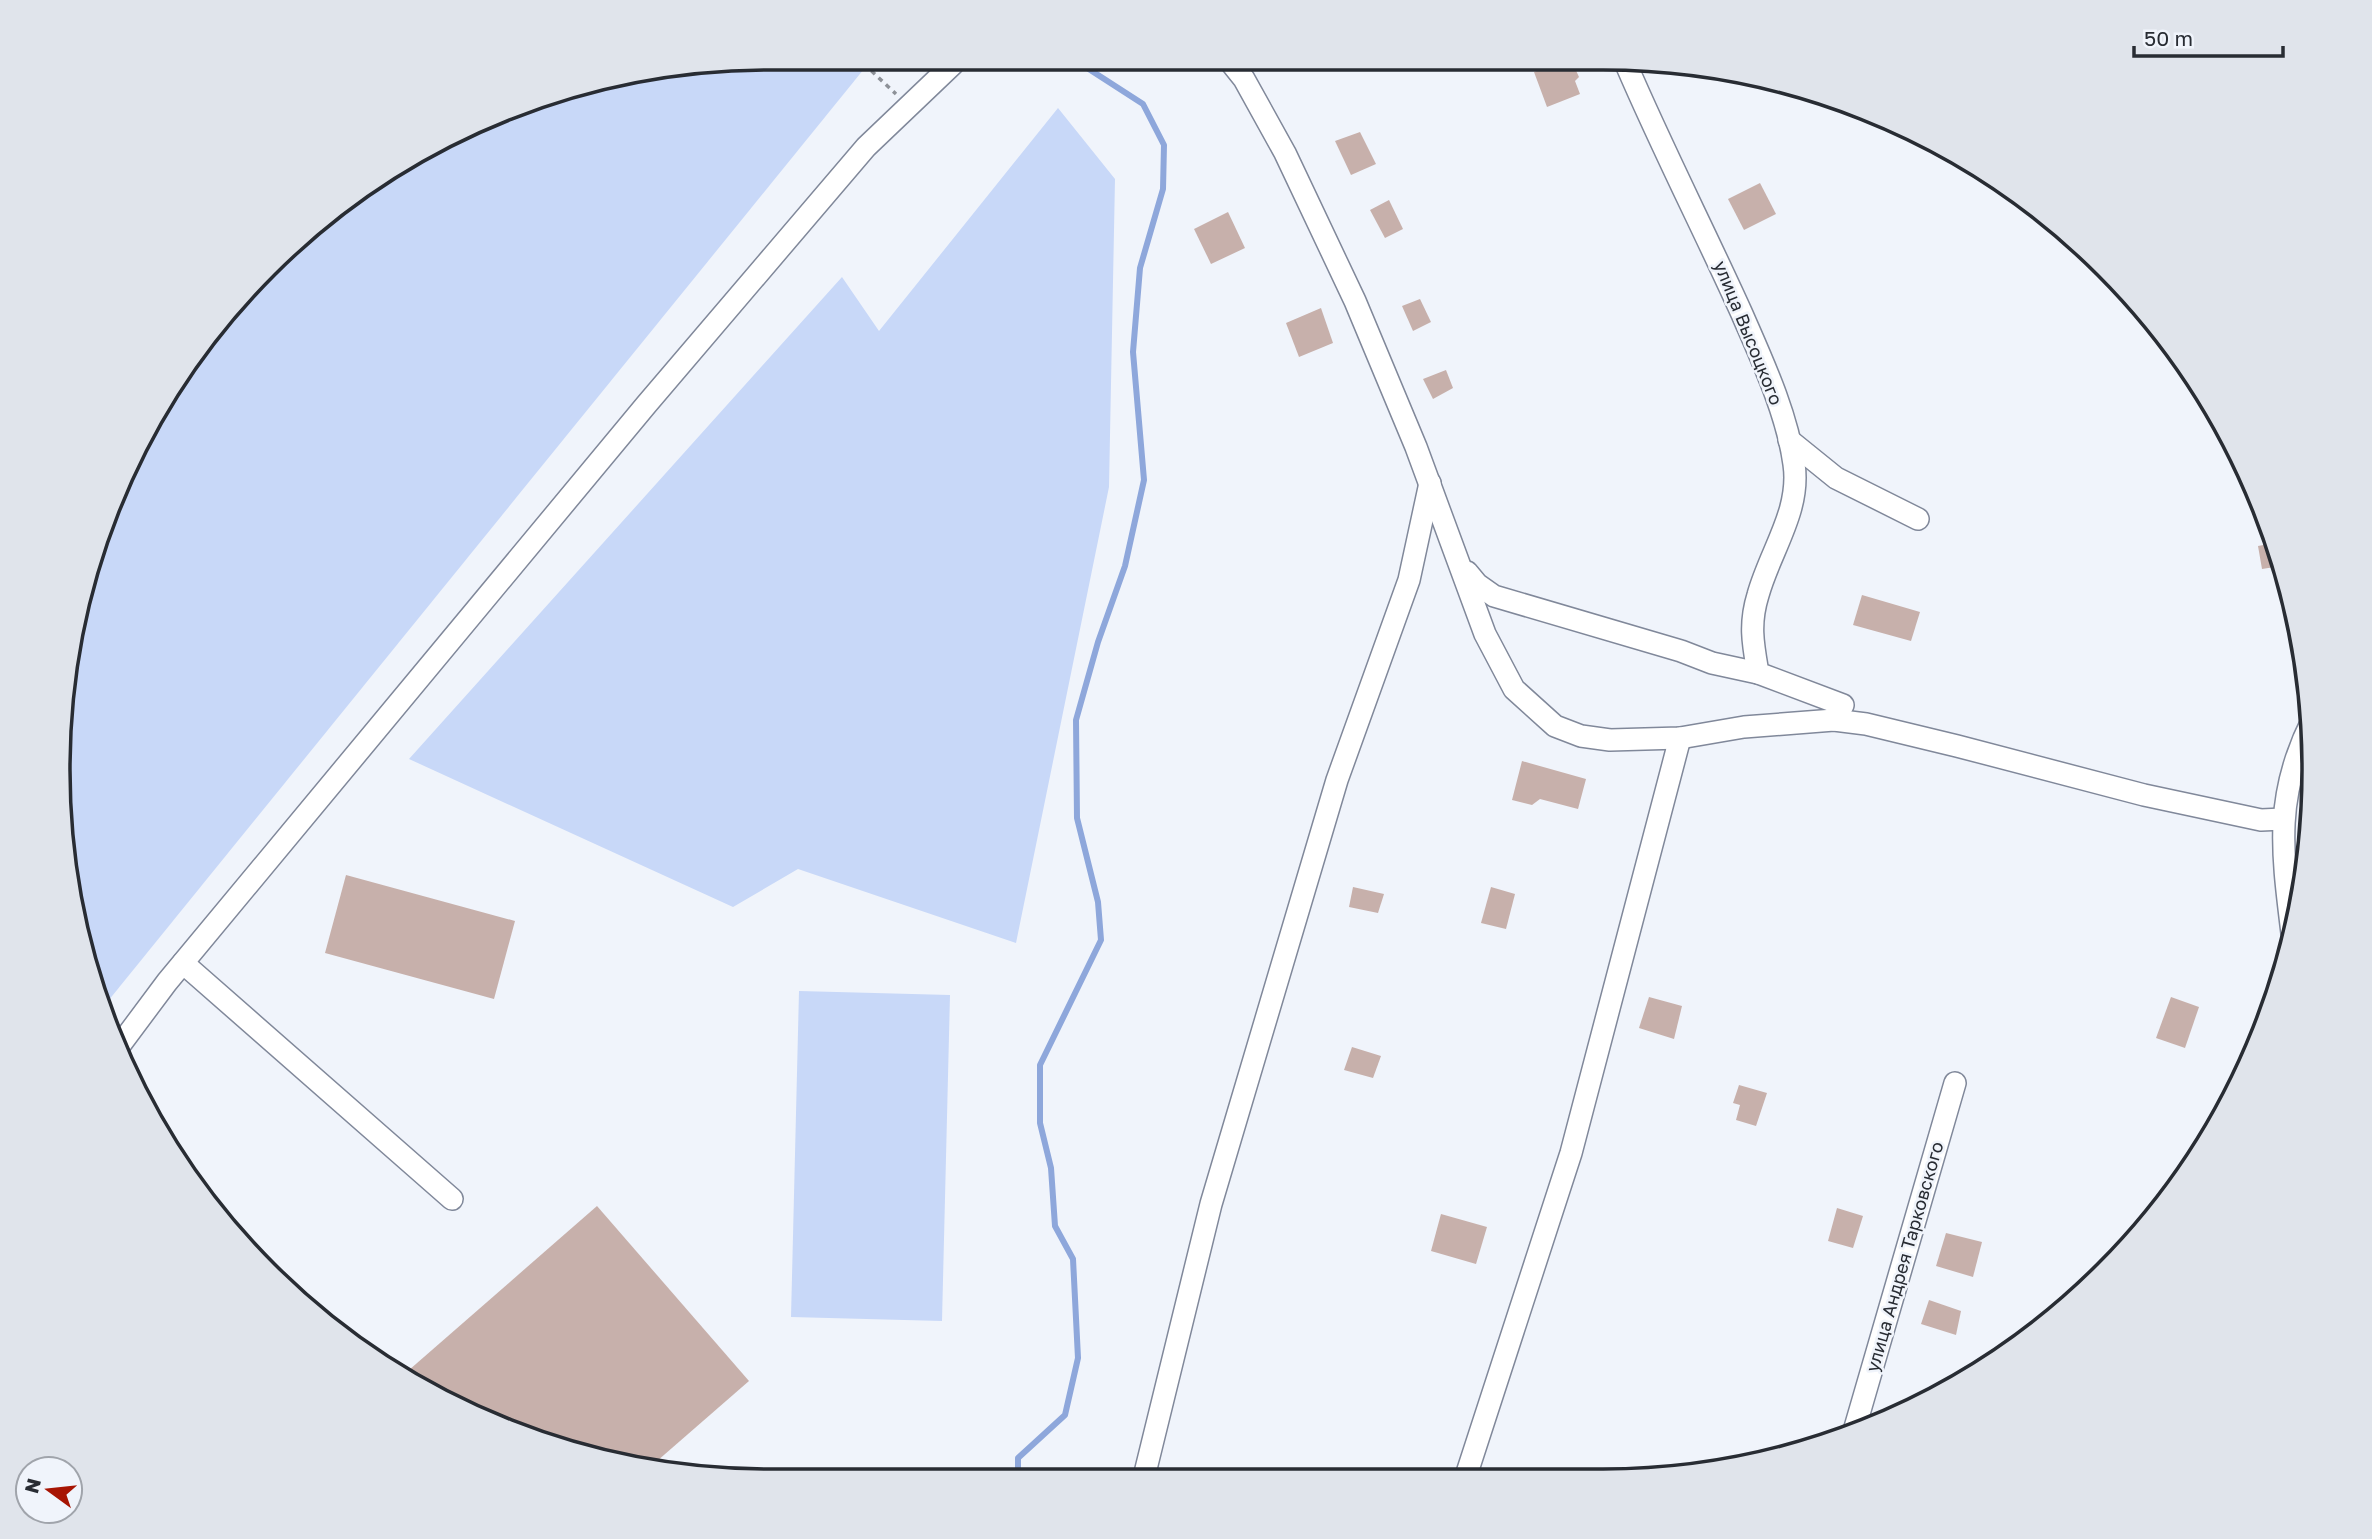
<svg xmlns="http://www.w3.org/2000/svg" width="2372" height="1539" viewBox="0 0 2372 1539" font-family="'Golos Text',sans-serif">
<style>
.green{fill:#c8d8f8}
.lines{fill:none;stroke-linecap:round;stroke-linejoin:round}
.stream{stroke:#8ea7db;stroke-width:6}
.building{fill:#c7b0ab}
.minor-casing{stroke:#80889a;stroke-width:24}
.path{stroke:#8d9198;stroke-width:3.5;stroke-dasharray:5 5;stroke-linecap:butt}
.minor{stroke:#fff;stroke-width:21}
.labels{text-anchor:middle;stroke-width:5;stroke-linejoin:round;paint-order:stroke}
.street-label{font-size:18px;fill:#282c33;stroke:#f0f4fb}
.rim{fill:none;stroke:#282c33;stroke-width:3.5}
</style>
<rect width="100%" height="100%" fill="#f0f4fb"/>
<g class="green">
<path d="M676 64H868L104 1006 82 953 64 862 59 723 96 540 153 414 205 337 266 266 374 178 541 95Z"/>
<path d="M1058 108 1115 179 1109 487 1016 943 798 869 733 907 409 759 842 277 879 331Z"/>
<path d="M799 991 950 995 942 1321 791 1317Z"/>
</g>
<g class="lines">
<path class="stream" d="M1018 1477V1458L1065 1415 1078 1358 1073 1259 1055 1226 1051 1168 1040 1123V1065L1101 940 1098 902 1077 818 1076 720 1098 642 1125 566 1144 480 1133 352 1140 268 1163 189 1164 145 1143 104 1081 64"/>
</g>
<g class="building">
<path d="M1555 64H1573L1579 77 1575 81 1580 94 1547 107 1534 72Z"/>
<path d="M1360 132 1376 164 1351 175 1335 141Z"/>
<path d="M1760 183 1776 214 1744 230 1728 199Z"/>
<path d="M1389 200 1403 229 1385 238 1370 210Z"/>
<path d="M1228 212 1245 248 1211 264 1194 229Z"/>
<path d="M1420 299 1431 322 1413 331 1402 306Z"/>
<path d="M1321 308 1333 343 1299 357 1286 323Z"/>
<path d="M1446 370 1453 388 1433 399 1423 379Z"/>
<path d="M2274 543 2282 564 2285 572 2282 573 2281 566 2262 569 2258 546Z"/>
<path d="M1862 595 1920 612 1911 641 1853 625Z"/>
<path d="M1522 761 1586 779 1578 809 1540 799 1532 805 1512 800Z"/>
<path d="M346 875 515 921 494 999 325 953Z"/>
<path d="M1353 887 1384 894 1378 913 1349 907Z"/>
<path d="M1491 887 1515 894 1506 929 1481 923Z"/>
<path d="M1649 997 1682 1006 1674 1039 1639 1028Z"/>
<path d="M2171 997 2199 1007 2185 1048 2156 1038Z"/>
<path d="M1352 1047 1381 1056 1373 1078 1344 1070Z"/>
<path d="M1739 1085 1767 1093 1756 1126 1736 1120 1740 1105 1733 1103Z"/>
<path d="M597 1206 749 1381 649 1468 497 1427 413 1386 401 1377Z"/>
<path d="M1837 1208 1863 1216 1853 1248 1828 1241Z"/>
<path d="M1441 1214 1487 1227 1476 1264 1431 1251Z"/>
<path d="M1946 1233 1982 1242 1973 1277 1936 1266Z"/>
<path d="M1929 1300 1961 1311 1956 1335 1921 1324Z"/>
</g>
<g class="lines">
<g class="minor-casing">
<g id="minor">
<path d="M1232 64 1244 79 1285 153 1355 301 1416 447 1485 634 1514 689 1555 726 1581 736 1610 740 1680 738 1744 727 1834 720 1866 724 1957 746 2144 795 2261 820 2283 819"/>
<path d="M1626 64C1662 148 1704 230 1742 314 1762 360 1787 413 1794 464 1801 511 1770 551 1758 595 1749 624 1753 644 1758 673L1843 705 1834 720"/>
<path d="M1789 440 1836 478 1918 519"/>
<path d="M1467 572 1477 584 1494 596 1681 651 1712 663 1758 673"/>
<path d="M2292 933C2282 852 2274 796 2312 721"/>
<path d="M183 963 452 1199"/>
<path d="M120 1045 167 982 646 405 866 147 953 64"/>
<path d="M1854 1431 1955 1083"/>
<path d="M1144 1477 1211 1204 1337 780 1409 580 1430 483"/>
<path d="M1465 1479 1571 1153 1680 738"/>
</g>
</g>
<path class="path" d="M864 64 896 94"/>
<use href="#minor" class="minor"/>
</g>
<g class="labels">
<g class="street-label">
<text transform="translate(1748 333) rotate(68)" y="6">улица Высоцкого</text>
<text transform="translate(1905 1257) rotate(-74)" y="6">улица Андрея Тарковского</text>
</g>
</g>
<path d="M0 0H2372V1539H0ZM769 70H1603A699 699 0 0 1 2302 769V770A699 699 0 0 1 1603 1469H769A699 699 0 0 1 70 770V769A699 699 0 0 1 769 70Z" fill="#e0e4eb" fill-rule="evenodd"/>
<path class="rim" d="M769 70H1603A699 699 0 0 1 2302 769V770A699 699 0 0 1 1603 1469H769A699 699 0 0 1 70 770V769A699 699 0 0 1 769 70Z"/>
<g transform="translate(49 1490) rotate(285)"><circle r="33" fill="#f0f4fb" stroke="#a0a4ab" stroke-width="2"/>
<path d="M0-5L12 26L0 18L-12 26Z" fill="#a71403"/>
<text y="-10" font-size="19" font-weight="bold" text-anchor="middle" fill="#282c33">N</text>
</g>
<path d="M2134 46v10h149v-10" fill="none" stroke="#282c33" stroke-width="3.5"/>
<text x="2144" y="46" font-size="21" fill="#282c33" stroke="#f0f4fb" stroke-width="5" paint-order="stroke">50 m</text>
</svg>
